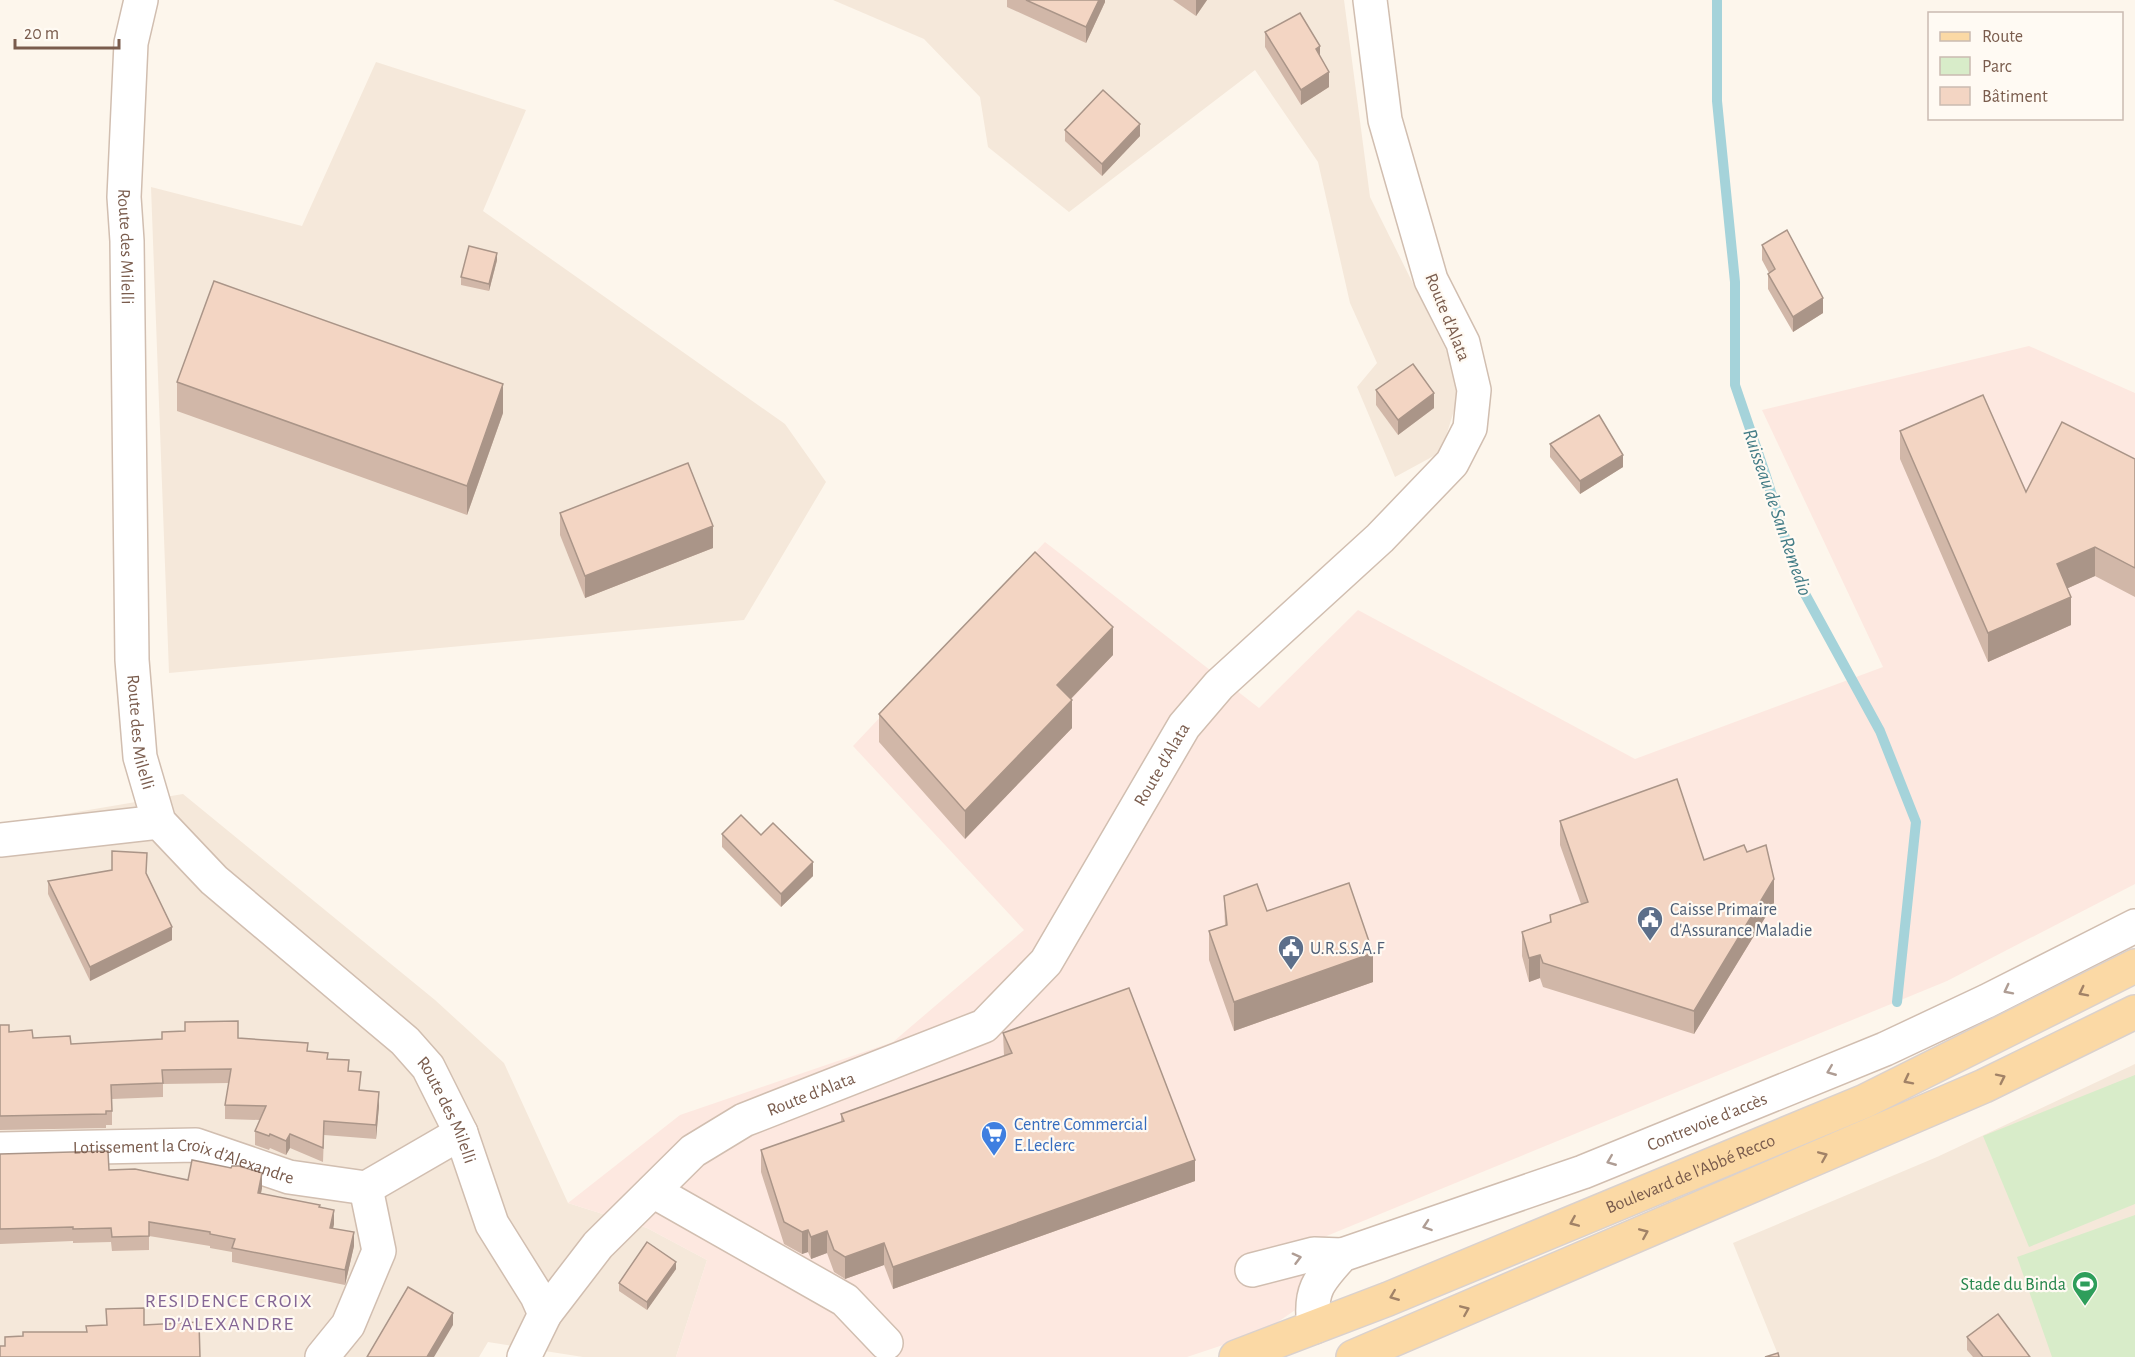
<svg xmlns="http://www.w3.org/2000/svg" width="2135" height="1357" viewBox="0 0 2135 1357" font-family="'Alegreya Sans',sans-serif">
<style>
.residential{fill:#f5e8da}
.commercial{fill:#fde8e0}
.park{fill:#d8ecc9}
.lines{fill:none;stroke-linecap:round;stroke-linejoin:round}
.stream{stroke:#a5d3da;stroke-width:10}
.minor-casing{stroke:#d1beb0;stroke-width:36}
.major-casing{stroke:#dad1cd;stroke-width:36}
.minor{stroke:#fff;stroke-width:33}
.major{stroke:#fbd9a5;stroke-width:33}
.wall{fill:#d1b7a8}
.shaded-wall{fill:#aa9588}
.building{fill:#f3d5c3;stroke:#aa9588;stroke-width:1.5}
.oneway{stroke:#af9d94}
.oneway2{stroke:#a18267}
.labels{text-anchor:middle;stroke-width:4.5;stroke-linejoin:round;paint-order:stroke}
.street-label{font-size:18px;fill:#7a5c4d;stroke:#fffaf3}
.service-label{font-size:18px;fill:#4e5e75;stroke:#fffaf3;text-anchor:start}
.shop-label{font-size:18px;fill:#366cbe;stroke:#fffaf3;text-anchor:start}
.leisure-label{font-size:18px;fill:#27864d;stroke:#fffaf3;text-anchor:end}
.water-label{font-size:20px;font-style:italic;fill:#437c86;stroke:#fffaf3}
.neighbourhood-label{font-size:20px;letter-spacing:1.5px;fill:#846695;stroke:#fffaf3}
</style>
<rect width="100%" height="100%" fill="#fdf6ec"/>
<g class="residential">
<path d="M833 0H1344L1370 197 1448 354 1458 398 1441 452 1395 477 1357 387 1377 363 1350 303 1318 162 1255 70 1069 212 988 147 980 97 924 39Z"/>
<path d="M376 62 526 110 483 211 785 424 826 482 744 620 169 673 151 187 302 226Z"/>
<path d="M183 794 435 1000 504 1063 568 1203 647 1228 707 1260 676 1357H583L488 1342 479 1357H0V825Z"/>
<path d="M2135 1064V1357H1779L1733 1243 1937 1157Z"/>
</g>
<path class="commercial" d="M2029 346 2135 393V884L1947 981 1295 1249 1311 1299 1265 1331 1187 1357H676L707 1260 647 1228 568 1203 680 1115 893 1042 1024 930 853 746 1045 542 1259 708 1358 610 1635 759 1883 667 1762 410Z"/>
<g class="park">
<path d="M2135 1075V1204L2029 1247 1983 1136Z"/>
<path d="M2135 1215V1357H2052L2017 1257Z"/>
</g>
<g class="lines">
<path class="stream" d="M1717 0V101L1735 282V385L1765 473 1799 583 1880 731 1916 822 1897 1002"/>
<g class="minor-casing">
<g id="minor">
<path id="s1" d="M141 0 131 43 124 197 127 241 132 660 140 757 159 822 214 880 405 1041 428 1067 461 1133 492 1224 537 1296 545 1314"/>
<path d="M0 840 159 822"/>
<path id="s2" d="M0 1149 196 1145 289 1177 366 1188 461 1133"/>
<path d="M653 1191 845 1300 886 1343"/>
<path d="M1252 1270 1314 1254 1342 1255"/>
<path id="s3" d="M1314 1327C1309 1291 1318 1281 1342 1255L1583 1172 1885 1049 1987 1001 2135 926"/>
<path d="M322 1357 348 1325 379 1251 366 1188"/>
<path id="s4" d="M524 1357 545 1314 598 1245 693 1151 744 1120 984 1026 1046 962 1184 726 1219 685 1380 538 1452 463 1470 428 1474 390 1463 343 1431 280 1385 120 1370 0"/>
</g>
</g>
<g class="major-casing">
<g id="major">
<path id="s5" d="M1236 1357 1388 1299 1865 1101 2135 966"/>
<path d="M1353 1357 1984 1086 2135 1012"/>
</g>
</g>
<use href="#minor" class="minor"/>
<use href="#major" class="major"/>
</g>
<g class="wall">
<path d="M1007 0H1105V2L1086 43 1007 7Z"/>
<path d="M1173 0H1207L1196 16Z"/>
<path d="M1265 32 1320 56 1329 87 1301 105 1265 47Z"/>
<path d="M1065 130 1140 136 1102 176 1065 141Z"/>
<path d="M1762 245 1823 313 1793 332 1768 289V274L1769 273 1762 260Z"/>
<path d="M497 260 489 291 461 285V277Z"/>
<path d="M177 382 503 413 467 515 177 411Z"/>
<path d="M1376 390 1434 408 1398 435 1376 405Z"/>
<path d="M1900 431 2026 492 2135 459V597L2095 576 2068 588 2071 625 1988 662 1900 459Z"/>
<path d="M1550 444 1623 467 1580 494 1550 457Z"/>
<path d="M560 513 713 548 585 598 560 535Z"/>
<path d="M1113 655 1071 699 1072 728 965 839 879 742V714Z"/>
<path d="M1560 821 1704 860 1774 903 1694 1034 1543 987 1540 978 1529 982 1522 956V932L1550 922V915L1581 904 1560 845Z"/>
<path d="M722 834 761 835 813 876 781 907 722 847Z"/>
<path d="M146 874 172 940 90 981 48 894V881Z"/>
<path d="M1224 896 1267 911 1373 982 1234 1031 1209 960V931L1225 926Z"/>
<path d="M0 1025 9 1032 33 1038 71 1044 238 1038 308 1051 328 1059 349 1071 360 1090 379 1106 376 1139 324 1135 323 1162 290 1148 286 1155 270 1148 269 1150 255 1145V1131L260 1120 225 1119V1105L229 1083 163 1084V1097L112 1099V1125H106V1128L0 1130Z"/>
<path d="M1003 1033 1195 1181 893 1289 884 1265 845 1279 834 1272 827 1253 811 1259 808 1252 802 1254 784 1244 761 1172V1150L841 1122V1114L1004 1056Z"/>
<path d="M0 1154 109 1170 188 1180 262 1188 261 1193 320 1208 334 1224 333 1228 354 1246 345 1285 232 1262V1252L210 1248V1246L149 1236V1250L112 1251 111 1242 73 1243V1241L0 1244Z"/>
<path d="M676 1269 647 1310 619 1291V1283Z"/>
<path d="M1967 1337 2030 1357H1973L1967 1350Z"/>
</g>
<g class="shaded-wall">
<path d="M1099 0H1105V2L1086 43V27Z"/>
<path d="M1196 0H1207L1196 16Z"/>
<path d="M1320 46V62L1316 49Z"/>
<path d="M1329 72V87L1301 105V90Z"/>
<path d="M1140 124V136L1102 176V164Z"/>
<path d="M497 253V260L489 291V284Z"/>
<path d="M1823 298V313L1793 332V317Z"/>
<path d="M503 384V413L467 515V486Z"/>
<path d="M1434 393V408L1398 435V420Z"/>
<path d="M1623 455V467L1580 494V481Z"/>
<path d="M713 526V548L585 598V576Z"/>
<path d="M2095 547V576L2057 593V564Z"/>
<path d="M2071 597V625L1988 662V633Z"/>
<path d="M1113 627V655L1057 713V685Z"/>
<path d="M1072 700V728L965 839V811Z"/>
<path d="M813 862V876L781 907V894Z"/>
<path d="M1774 879V903L1694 1034V1011Z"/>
<path d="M172 927V940L90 981V967Z"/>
<path d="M1373 953V982L1234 1031V1002Z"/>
<path d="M1540 955V978L1529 982V958Z"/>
<path d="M379 1092V1106L376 1139V1125Z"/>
<path d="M290 1134V1148L286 1155V1141Z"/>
<path d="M1195 1160V1181L893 1289V1267Z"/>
<path d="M262 1173V1188L258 1207V1193Z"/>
<path d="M334 1210V1224L330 1242V1228Z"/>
<path d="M808 1230V1252L802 1254V1232Z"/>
<path d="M827 1231V1253L811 1259V1237Z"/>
<path d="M354 1232V1246L345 1285V1270Z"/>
<path d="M884 1243V1265L845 1279V1257Z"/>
<path d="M676 1262V1269L647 1310V1302Z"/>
<path d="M453 1313V1325L434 1357H427Z"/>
</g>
<g class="building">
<path d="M1026 0H1099L1086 27Z"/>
<path d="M1300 13 1320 46 1316 49 1329 72 1301 90 1265 32Z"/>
<path d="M1103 90 1140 124 1102 164 1065 130Z"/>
<path d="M1787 230 1823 298 1793 317 1768 274 1775 269 1762 245Z"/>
<path d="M469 246 497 253 489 284 461 277Z"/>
<path d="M214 281 503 384 467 486 177 382Z"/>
<path d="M1413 364 1434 393 1398 420 1376 390Z"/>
<path d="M1983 395 2026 492 2062 422 2135 459V568L2095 547 2057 564 2071 597 1988 633 1900 431Z"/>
<path d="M1599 415 1623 455 1580 481 1550 444Z"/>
<path d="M688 463 713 526 585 576 560 513Z"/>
<path d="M1035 552 1113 627 1057 685 1072 700 965 811 879 714Z"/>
<path d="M1677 779 1704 860 1744 845 1747 852 1766 845 1774 879 1694 1011 1543 963 1540 955 1529 958 1522 932 1551 922 1550 915 1588 902 1560 821Z"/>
<path d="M741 815 761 835 773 823 813 862 781 894 722 834Z"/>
<path d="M112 851 147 853 146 873 172 927 90 967 48 881 112 870Z"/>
<path d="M1349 883 1373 953 1234 1002 1209 931 1227 925 1224 896 1257 884 1267 911Z"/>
<path d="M1129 988 1195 1160 893 1267 884 1243 845 1257 834 1250 827 1231 811 1237 808 1230 802 1232 784 1222 761 1150 844 1121 841 1114 1012 1053 1003 1033Z"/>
<path d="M238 1021V1038L308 1043 307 1051 328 1053 327 1059 349 1060 348 1071 361 1072 359 1090 379 1092 376 1125 324 1121 323 1148 290 1134 286 1141 270 1134 269 1136 255 1131 266 1106 225 1105 231 1069 162 1070 163 1083 111 1085 112 1111H106V1114L0 1116V1025H9V1032L32 1030 33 1038 70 1036 71 1044 162 1039V1032L185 1031V1022Z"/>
<path d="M108 1151 109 1170 135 1169 188 1180 192 1160 231 1168 232 1166H239L262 1173 258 1193 320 1205 319 1207 334 1210 330 1228 354 1232 345 1270 232 1248 235 1239 210 1234V1232L149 1222V1236L112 1237 111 1228 73 1229V1227L0 1229V1154Z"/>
<path d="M647 1242 676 1262 647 1302 619 1283Z"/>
<path d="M408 1287 453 1313 427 1357H367Z"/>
<path d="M144 1308V1325L199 1322 200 1357H0V1346H5V1337L23 1336V1332H87L86 1326 107 1325 106 1309Z"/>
<path d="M1998 1314 2030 1357H1983L1967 1337Z"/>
<path d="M1778 1353 1779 1357H1765Z"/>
</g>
<defs><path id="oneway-chevron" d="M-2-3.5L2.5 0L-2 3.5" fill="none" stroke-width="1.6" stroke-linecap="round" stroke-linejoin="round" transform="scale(1.5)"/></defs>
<g class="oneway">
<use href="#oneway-chevron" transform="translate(2008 990) rotate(153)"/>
<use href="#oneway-chevron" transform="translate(1831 1071) rotate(158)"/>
<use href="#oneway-chevron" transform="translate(1611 1161) rotate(158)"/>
<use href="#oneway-chevron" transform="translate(1427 1226) rotate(161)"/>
<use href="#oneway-chevron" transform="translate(1297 1258) rotate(-15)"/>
</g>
<g class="oneway2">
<use href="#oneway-chevron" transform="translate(2083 992) rotate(153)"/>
<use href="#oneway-chevron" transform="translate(2001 1078) rotate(-26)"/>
<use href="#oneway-chevron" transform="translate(1908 1080) rotate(153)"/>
<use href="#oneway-chevron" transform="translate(1823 1156) rotate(-23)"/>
<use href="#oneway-chevron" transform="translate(1574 1222) rotate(157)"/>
<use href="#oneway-chevron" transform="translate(1644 1233) rotate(-23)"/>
<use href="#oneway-chevron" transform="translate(1394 1296) rotate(158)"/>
<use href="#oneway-chevron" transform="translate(1465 1310) rotate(-23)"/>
</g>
<defs>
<g id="civic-pin" transform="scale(1.35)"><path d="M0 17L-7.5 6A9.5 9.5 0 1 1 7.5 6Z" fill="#5c6f8a" stroke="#fffaf3"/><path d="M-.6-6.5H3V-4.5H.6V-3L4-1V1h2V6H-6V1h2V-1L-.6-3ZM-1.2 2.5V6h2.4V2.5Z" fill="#fff"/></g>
<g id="supermarket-pin" transform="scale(1.35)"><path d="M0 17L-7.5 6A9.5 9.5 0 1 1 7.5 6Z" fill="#3f7fe0" stroke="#fffaf3"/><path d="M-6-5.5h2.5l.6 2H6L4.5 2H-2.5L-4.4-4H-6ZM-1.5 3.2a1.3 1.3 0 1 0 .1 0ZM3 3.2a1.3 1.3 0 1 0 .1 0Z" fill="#fff"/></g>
<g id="stadium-pin" transform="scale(1.35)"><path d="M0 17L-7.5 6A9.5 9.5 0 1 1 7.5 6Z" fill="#2e9e5b" stroke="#fffaf3"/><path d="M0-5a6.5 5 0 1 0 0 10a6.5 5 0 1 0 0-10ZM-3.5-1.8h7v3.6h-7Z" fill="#fff"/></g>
</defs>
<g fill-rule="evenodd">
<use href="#civic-pin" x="1650" y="919"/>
<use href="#civic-pin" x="1291" y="948"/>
<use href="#supermarket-pin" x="994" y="1134"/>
<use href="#stadium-pin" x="2085" y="1284"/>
</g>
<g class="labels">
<g class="street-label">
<text dy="6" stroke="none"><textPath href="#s1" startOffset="248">Route des Milelli</textPath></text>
<text transform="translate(1448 317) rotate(68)" y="6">Route d'Alata</text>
<text dy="6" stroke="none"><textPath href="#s1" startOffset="734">Route des Milelli</textPath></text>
<text dy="6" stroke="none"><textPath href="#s4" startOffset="904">Route d'Alata</textPath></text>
<text dy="6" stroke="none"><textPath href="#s4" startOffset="400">Route d'Alata</textPath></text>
<text dy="6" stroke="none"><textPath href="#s1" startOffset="1238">Route des Milelli</textPath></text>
<text dy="6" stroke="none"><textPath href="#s3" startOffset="470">Contrevoie d'accès</textPath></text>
<text dy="6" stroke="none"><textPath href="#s2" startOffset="186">Lotissement la Croix d’Alexandre</textPath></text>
<text dy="6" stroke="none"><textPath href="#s5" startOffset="490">Boulevard de l'Abbé Recco</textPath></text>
</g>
<g class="service-label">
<text x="1670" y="915">Caisse Primaire<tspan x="1670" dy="21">d'Assurance Maladie</tspan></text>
<text x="1310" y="954">U.R.S.S.A.F</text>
</g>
<g class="shop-label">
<text x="1014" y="1130">Centre Commercial<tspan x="1014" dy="21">E.Leclerc</tspan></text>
</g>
<g class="leisure-label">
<text x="2066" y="1290">Stade du Binda</text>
</g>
<g class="water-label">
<text transform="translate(1778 512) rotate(71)" y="7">Ruisseau de San Remedio</text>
</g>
<g class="neighbourhood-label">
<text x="229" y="1307">RESIDENCE CROIX<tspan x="229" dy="23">D'ALEXANDRE</tspan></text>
</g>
</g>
<rect x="1928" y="12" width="195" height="108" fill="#fffaf3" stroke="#cabbb1" stroke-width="1.5"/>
<rect x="1940" y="32" width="30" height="9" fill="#fbd9a5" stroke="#cabbb1" stroke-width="1.5"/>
<text x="1982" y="42" font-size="18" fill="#7a5c4d">Route</text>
<rect x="1940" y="57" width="30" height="18" fill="#d8ecc9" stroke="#cabbb1" stroke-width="1.5"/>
<text x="1982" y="72" font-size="18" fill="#7a5c4d">Parc</text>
<rect x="1940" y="87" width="30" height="18" fill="#f3d5c3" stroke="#cabbb1" stroke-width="1.5"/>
<text x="1982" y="102" font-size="18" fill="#7a5c4d">Bâtiment</text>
<path d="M15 39v9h104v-9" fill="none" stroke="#7a5c4d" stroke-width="3"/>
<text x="24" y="39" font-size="18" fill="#7a5c4d" stroke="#fffaf3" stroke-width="4.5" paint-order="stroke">20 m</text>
</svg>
